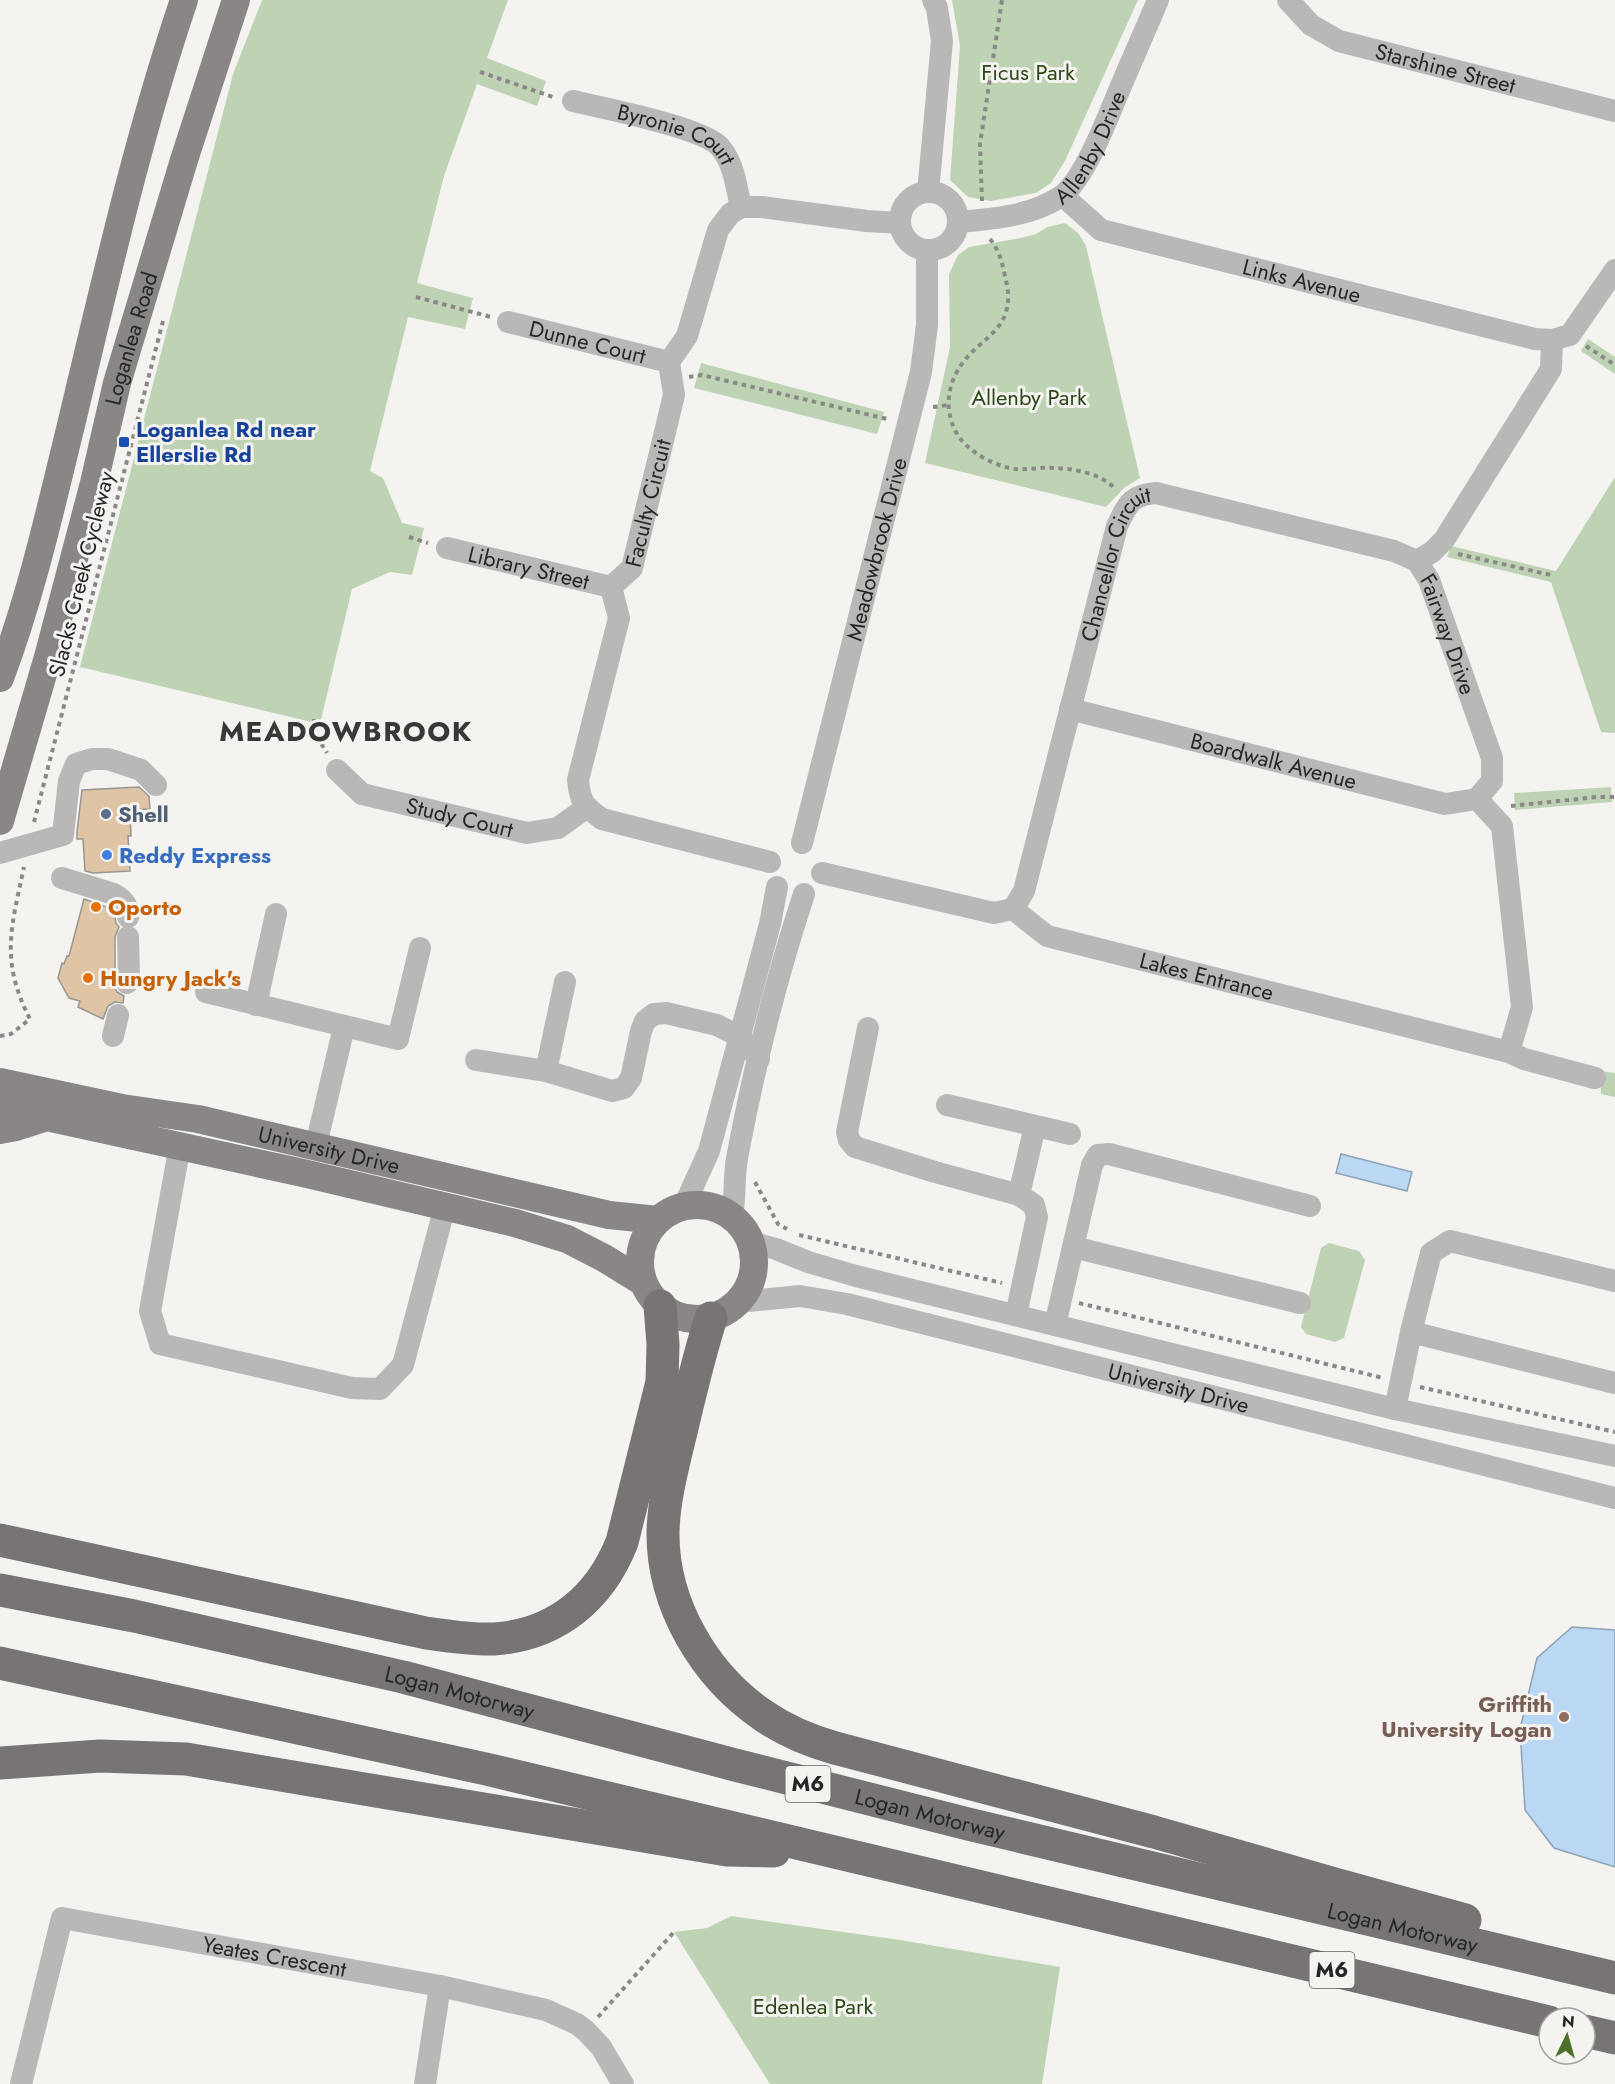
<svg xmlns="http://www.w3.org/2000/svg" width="1615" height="2084" viewBox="0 0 1615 2084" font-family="Jost,sans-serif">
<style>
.green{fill:#bed3b4}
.water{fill:#bad7f4;stroke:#8ea2b6;stroke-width:1.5}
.building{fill:#dfc4a6;stroke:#989693;stroke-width:1.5}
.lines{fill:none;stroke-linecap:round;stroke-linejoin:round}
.path{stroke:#8a8987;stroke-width:4;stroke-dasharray:4.5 4.5;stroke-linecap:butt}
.minor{stroke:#b9b8b7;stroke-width:22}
.major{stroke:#898685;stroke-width:28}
.highway{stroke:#777473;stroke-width:33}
.transit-dot{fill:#1a4fb4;stroke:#f5f3f0;stroke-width:2}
.service-dot{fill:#5c6f8a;stroke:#f5f3f0;stroke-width:2}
.shop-dot{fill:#3f7fe0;stroke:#f5f3f0;stroke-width:2}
.food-dot{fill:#e8710a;stroke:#f5f3f0;stroke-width:2}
.education-dot{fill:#8d6e63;stroke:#f5f3f0;stroke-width:2}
.labels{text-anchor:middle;stroke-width:6;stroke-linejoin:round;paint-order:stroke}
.shield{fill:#f5f3f0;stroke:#656462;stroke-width:1.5}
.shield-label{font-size:21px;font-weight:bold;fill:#272625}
.street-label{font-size:22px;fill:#272625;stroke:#f5f3f0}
.park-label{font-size:22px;fill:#2a4819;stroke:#f5f3f0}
.transit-label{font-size:22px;font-weight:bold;fill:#164399;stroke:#f5f3f0;text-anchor:start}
.service-label{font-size:22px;font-weight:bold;fill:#4e5e75;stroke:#f5f3f0;text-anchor:start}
.shop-label{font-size:22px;font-weight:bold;fill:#366cbe;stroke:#f5f3f0;text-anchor:start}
.food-label{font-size:22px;font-weight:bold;fill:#c56008;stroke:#f5f3f0;text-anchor:start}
.education-label{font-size:22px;font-weight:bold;fill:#785e54;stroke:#f5f3f0;text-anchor:end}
.district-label{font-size:28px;font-weight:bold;letter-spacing:1.5px;fill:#393836;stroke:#f5f3f0}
</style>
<rect width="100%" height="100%" fill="#f5f3f0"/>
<g class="green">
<path d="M262 0H508L487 58 546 81 537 106 477 84 444 176 417 283 473 298 465 329 408 317 370 471 383 478 402 523 424 528 412 575 390 572 352 589 320 724 80 667 233 74Z"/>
<path d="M952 0H1138L1065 161 1051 183 1036 193 991 201 968 197 950 180 960 46Z"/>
<path d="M1065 223 1078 233 1086 246 1140 478 1124 488 1106 507 925 463 950 347 949 274 958 255 969 247 1021 238 1036 234 1047 227Z"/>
<path d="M1588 339 1615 357V374L1581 351Z"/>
<path d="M701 363 884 412 877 434 694 388Z"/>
<path d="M1615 477V733L1601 732 1551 582 1447 557 1451 546 1556 571Z"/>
<path d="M1611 787 1612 802 1515 810 1514 793Z"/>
<path d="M1600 1071 1615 1073V1097L1601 1094Z"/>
<path d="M1329 1243 1359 1251 1365 1260 1344 1338 1335 1342 1306 1334 1301 1327 1321 1248Z"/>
<path d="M731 1916 900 1940 1060 1967 1042 2084H770L674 1932 707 1928Z"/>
</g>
<g class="water">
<path d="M1341 1154 1412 1172 1407 1191 1336 1173Z"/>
<path d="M1572 1627 1615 1630V1867L1554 1848 1525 1810 1520 1729 1537 1658Z"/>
</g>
<g class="building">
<path d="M139 787 149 796 150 809 130 810 131 836H128L130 871 93 873 85 871 83 839H77V832L82 790Z"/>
<path d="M84 899 112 909 114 912 116 923 119 927 115 937V975L114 985 117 992 124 996 123 1003 115 1002 108 1006 103 1019 78 1007 80 1001 69 998 58 978 62 963 64 964 67 956H69Z"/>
</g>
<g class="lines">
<g class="path">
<path d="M480 72 553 97"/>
<path d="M982 201 980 144 1002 0"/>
<path d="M990 239C999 250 1002 262 1005 276 1008 289 1010 299 1006 312 1000 333 978 343 965 360 948 380 943 408 956 432 966 451 995 467 1016 469 1028 470 1041 467 1053 468 1072 468 1104 474 1116 490"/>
<path d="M416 297 491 317"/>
<path d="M1586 346 1615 365"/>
<path d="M689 377 702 375 887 419 886 422"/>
<path d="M933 407 949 405"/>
<path d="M409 537 428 543"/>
<path d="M1458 554 1551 575"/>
<path d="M314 719V732L327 753"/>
<path d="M1511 806 1597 797H1615"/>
<path d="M34 822 163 321"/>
<path d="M0 1036 11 1034 30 1019C0 961 11 928 24 867"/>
<path d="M755 1182 778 1224 787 1229"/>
<path d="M799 1235 1002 1283"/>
<path d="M1079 1303 1383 1378"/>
<path d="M1420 1387 1615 1432"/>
<path d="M598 2017 674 1932"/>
</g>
<g class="minor">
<path id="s1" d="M1288 0 1311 25 1339 41 1615 111"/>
<path id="s2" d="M573 101C603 108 701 127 719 146 734 162 736 186 741 207"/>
<circle cx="929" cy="221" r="29"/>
<path d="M928 192 942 41 937 8 933 0"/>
<path id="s3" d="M1063 196 1101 230 1535 339 1552 340 1570 335 1615 270"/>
<path id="s4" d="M959 222C993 219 1031 216 1060 197 1084 181 1107 119 1118 93 1131 62 1145 31 1158 0"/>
<path id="s5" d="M508 322 669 362"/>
<path id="s6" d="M447 548 611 587"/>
<path d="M1417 561 1432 552 1444 540 1551 369 1552 340"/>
<path id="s7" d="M1417 561 1429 580 1492 758V781L1477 799"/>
<path id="s8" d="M1070 709 1445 804 1477 799"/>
<path id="s9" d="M337 770 362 794 527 833 558 828 587 807"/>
<path d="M1477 799 1502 826 1522 1007 1509 1052"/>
<path id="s10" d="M802 843 921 372 927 325V251"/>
<path d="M0 853 63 835 69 781 76 764 92 759H108L141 770 156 785"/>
<path id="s11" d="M770 862 602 819C584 806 580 803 578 780L619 618 611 587 632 568 674 395 669 362 687 336 718 230 730 214 741 207H761L867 221 900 223"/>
<path id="s12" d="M822 873 994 913 1013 909 1047 936 1509 1052 1524 1059 1595 1078"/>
<path d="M62 878 114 894C123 899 129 905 128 917"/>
<path id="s13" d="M1013 909 1024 891 1117 526C1128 504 1130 495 1156 493L1394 551 1417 561"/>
<path d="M127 983 129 977 128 937"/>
<path d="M206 992 398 1039 420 948"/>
<path d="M256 1005 276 914"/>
<path d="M868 1028 847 1132 849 1140 855 1147 935 1172 1019 1195 1034 1205 1037 1217 1016 1315"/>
<path d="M113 1036 118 1015"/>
<path d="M476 1060 546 1071 612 1091 624 1088 631 1078 641 1031 645 1021 654 1014 666 1013 717 1025 740 1037 759 1059"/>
<path d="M546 1071 565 982"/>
<path d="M947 1105 1070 1134"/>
<path d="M180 1145 150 1311 160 1344 352 1388 380 1389 403 1365 445 1206"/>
<path d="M316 1145 344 1027"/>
<path d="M1019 1195 1035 1126"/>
<path d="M684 1206 709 1151 770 924 777 887"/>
<path d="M732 1217C736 1196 733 1175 738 1153 754 1068 777 976 804 894"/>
<path d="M750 1242 776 1249 808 1262 856 1276 1395 1409 1615 1456"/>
<path d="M1073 1247 1300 1303"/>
<path id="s14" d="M738 1302 800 1296 847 1304 1615 1498"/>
<path d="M1055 1325 1092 1165 1098 1155 1109 1154 1310 1206"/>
<path d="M1411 1332 1615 1383"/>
<path d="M1395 1409 1411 1332 1431 1253 1450 1241 1615 1281"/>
<path id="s15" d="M21 2084 62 1918 440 1986 546 2010 577 2024 586 2031 601 2047 623 2084"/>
<path d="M425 2084 440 1986"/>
</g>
<g class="major">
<path d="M0 678C31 596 50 511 71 425 105 283 137 139 184 0"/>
<path id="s16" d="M0 821 48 657 94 483 117 383 184 160 236 0"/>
<path id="s17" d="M0 1082 122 1108 198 1119 609 1215 658 1220"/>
<path d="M0 1107 303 1173 515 1223 567 1239 604 1258 643 1282"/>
<path d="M0 1130 16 1127 41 1119"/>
<circle cx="697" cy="1262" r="57"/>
</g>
<g class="highway">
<path d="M711 1318C699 1355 690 1394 681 1432 673 1465 664 1498 663 1531 662 1605 705 1676 764 1716 786 1731 810 1741 835 1748L1154 1832 1335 1884 1465 1920"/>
<path d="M0 1540 426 1633C448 1636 472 1640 494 1639 556 1635 600 1598 622 1542L662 1382 663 1344 660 1306"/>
<path id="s18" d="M0 1590 134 1616 403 1677 735 1765 968 1824 1615 1978"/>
<path d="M0 1663 486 1769 1549 2022"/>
<path d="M0 1763 100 1756 186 1759 727 1850 774 1851"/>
<path d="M1585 2031 1615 2038"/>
</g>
</g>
<rect class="transit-dot" x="118" y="436" width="12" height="12" rx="3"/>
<circle class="service-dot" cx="106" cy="814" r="6"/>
<circle class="shop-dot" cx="107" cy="855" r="6"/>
<g class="food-dot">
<circle cx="96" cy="907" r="6"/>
<circle cx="88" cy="978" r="6"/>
</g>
<circle class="education-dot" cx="1564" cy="1717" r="6"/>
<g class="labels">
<g class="shield">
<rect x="785.5" y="1766" width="45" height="36" rx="4.5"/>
<rect x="1309.5" y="1952" width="45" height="36" rx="4.5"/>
</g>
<g class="shield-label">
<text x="808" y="1791">M6</text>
<text x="1332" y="1977">M6</text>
</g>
<g class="street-label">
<text dy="8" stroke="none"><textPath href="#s1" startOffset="176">Starshine Street</textPath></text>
<text dy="8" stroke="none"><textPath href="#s2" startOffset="110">Byronie Court</textPath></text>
<text dy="8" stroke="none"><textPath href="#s4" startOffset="164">Allenby Drive</textPath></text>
<text dy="8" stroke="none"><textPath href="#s3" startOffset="258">Links Avenue</textPath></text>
<text dy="8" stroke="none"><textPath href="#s16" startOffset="500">Loganlea Road</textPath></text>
<text dy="8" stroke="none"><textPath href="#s5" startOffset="82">Dunne Court</textPath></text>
<text dy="8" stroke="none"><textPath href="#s11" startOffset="516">Faculty Circuit</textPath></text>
<text dy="8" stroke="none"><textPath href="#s10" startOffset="303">Meadowbrook Drive</textPath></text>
<text dy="8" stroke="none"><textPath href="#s6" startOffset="84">Library Street</textPath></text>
<text dy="8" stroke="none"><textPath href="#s13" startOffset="363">Chancellor Circuit</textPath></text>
<text transform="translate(81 574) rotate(-76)" y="8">Slacks Creek Cycleway</text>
<text dy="8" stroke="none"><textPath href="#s7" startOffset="80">Fairway Drive</textPath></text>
<text dy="8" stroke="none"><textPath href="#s8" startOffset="210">Boardwalk Avenue</textPath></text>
<text dy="8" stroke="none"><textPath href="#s9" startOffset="135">Study Court</textPath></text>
<text dy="8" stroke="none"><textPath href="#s12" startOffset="404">Lakes Entrance</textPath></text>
<text dy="8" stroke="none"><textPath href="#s17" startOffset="336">University Drive</textPath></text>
<text dy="8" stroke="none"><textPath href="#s14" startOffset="452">University Drive</textPath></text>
<text dy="8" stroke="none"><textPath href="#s18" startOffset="471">Logan Motorway</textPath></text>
<text dy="8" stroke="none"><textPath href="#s18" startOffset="957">Logan Motorway</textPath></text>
<text dy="8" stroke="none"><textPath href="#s18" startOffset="1443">Logan Motorway</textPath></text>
<text dy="8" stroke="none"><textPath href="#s15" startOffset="387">Yeates Crescent</textPath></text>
</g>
<g class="park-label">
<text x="1028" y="80">Ficus Park</text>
<text x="1029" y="405">Allenby Park</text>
<text x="813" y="2014">Edenlea Park</text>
</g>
<g class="transit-label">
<text x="136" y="437">Loganlea Rd near<tspan x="136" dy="25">Ellerslie Rd</tspan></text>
</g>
<g class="service-label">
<text x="118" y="822">Shell</text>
</g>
<g class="shop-label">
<text x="119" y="863">Reddy Express</text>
</g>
<g class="food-label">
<text x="108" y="915">Oporto</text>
<text x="100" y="986">Hungry Jack's</text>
</g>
<g class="education-label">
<text x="1552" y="1712">Griffith<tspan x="1552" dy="25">University Logan</tspan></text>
</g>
<g class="district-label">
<text x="346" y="741">MEADOWBROOK</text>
</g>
</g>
<g transform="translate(1567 2036) rotate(5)"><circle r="28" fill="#f5f3f0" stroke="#a3a19f" stroke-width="1.5"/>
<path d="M0-4.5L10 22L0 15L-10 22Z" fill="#4c712b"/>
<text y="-9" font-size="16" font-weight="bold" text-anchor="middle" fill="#272625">N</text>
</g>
</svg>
